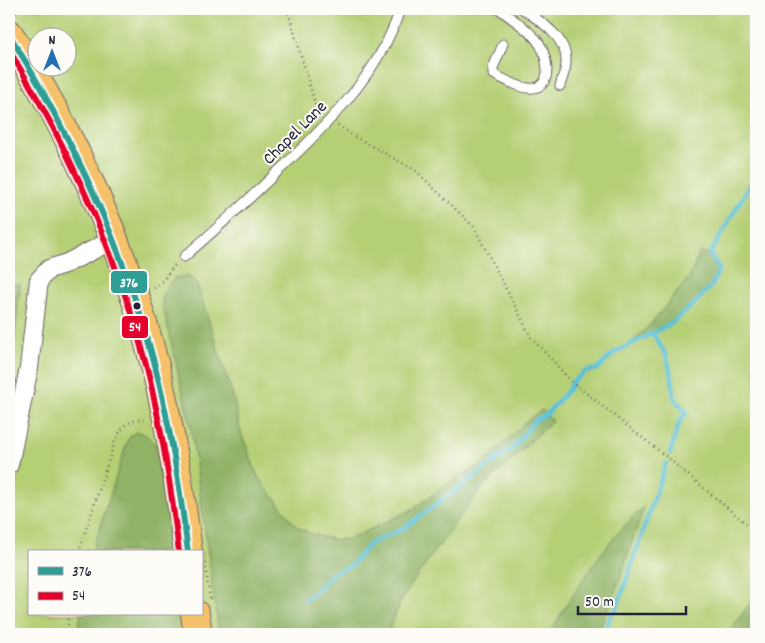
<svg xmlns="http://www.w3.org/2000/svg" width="765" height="643" viewBox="0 0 765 643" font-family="Dekko,sans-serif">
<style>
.green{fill:#b5cf75;stroke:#6c7858;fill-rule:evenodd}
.forest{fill:#90b266;stroke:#596a50}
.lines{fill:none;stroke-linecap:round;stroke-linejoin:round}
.stream{stroke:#59c0d6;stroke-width:4.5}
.lane-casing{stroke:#6b6267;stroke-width:11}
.street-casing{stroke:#6b6267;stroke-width:20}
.highway-casing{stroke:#6b6267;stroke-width:30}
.path{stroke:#6b6267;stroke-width:2.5;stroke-dasharray:1 4;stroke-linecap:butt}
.lane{stroke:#fff;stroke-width:9}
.street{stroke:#fff;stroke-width:18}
.highway{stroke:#f5c16b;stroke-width:28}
.bus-1-casing{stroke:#fdfcf7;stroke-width:10}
.bus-2-casing{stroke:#fdfcf7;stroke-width:10}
.bus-1{stroke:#2f9e95;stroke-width:6}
.bus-2{stroke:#e4002b;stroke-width:6}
.bus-dot{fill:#22223b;stroke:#fdfcf7;stroke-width:2}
.labels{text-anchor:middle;stroke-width:4;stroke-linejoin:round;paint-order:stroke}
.street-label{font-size:18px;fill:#22223b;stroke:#fdfcf7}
.line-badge{stroke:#fdfcf7;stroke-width:2}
.badge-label{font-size:14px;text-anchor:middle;font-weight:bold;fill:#fff}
</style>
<rect width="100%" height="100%" fill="#fdfcf7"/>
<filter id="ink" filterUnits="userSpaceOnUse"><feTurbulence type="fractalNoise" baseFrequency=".02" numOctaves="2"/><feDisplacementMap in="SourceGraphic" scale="10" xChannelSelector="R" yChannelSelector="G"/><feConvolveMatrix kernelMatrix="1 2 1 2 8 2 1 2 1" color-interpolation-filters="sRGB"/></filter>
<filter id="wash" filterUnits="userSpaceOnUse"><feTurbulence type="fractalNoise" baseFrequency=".0096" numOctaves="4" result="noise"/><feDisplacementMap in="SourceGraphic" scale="20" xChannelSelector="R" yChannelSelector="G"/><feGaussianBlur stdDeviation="1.12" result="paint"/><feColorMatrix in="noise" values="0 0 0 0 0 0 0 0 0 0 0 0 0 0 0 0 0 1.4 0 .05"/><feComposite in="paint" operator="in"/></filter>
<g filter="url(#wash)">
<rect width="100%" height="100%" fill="#f3daba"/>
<path class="green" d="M9 9H756V634H9ZM38 38H68V68H38ZM29 552H201V614H29Z"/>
<g class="forest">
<path d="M700 252 710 254 719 268C703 308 664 329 627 347L649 326 689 278Z"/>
<path d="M175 277H189L196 281 233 396 240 430 258 477 297 527 312 534 336 540 350 539 411 510 455 479 480 465 496 451 524 423 542 410 552 421 481 489 466 508 419 573 400 603 388 634H219L191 428 162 303C162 292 168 286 175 277Z"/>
<path d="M9 284H20L9 399Z"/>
<path d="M135 432C144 432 150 438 155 444L171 505 177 552H92L128 439Z"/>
<path d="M644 507 611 604 605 613 599 634H549C576 590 604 542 644 507Z"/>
<path d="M756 595V634H727Z"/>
<path d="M81 614H185L187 634H76Z"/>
</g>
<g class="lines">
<g class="stream">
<path d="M653 334 666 355 672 377 674 398 687 413 680 420 670 453"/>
<path d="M305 601 333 573 350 566 371 543 401 530 513 448 535 420 546 415 569 389 572 382 586 371 597 369 614 353 672 323 694 304 713 284 719 268 710 254 756 174"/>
<path d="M604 634 611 614 617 608 666 463"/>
</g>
</g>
</g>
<g filter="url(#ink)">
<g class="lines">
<g class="lane-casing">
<g id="lane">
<path d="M499 9C511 18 525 27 535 38 547 50 557 91 528 88 516 87 504 79 493 74V68L503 44"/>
<path d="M523 9C540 21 568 38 566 63 566 70 562 78 560 86"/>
<path d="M184 257C214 231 243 205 272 177 321 131 380 75 400 9"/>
</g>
</g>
<g class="street-casing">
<path id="street" d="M9 465 29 368 39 280 49 269 67 263 113 240"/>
</g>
<g class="highway-casing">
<g id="highway">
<path d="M9 34C73 134 124 247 154 362 170 424 180 488 188 552"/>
<path d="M195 614 198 634"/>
</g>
</g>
<g class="path">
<path d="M13 9 17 16"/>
<path d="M285 9 289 15 319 117"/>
<path d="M338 125 352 135 415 170 474 227 531 337 572 382 668 458 756 532"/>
<path d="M154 288C164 283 168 271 177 263"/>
<path d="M79 552 115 441C124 423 128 421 147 419"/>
<path d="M205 563 210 599"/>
<path d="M68 614V634"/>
</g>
<use href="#lane" class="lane"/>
<use href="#street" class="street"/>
<use href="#highway" class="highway"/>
<g class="bus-1-casing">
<path id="bus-1" d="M9 34C72 137 123 245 154 362 170 424 180 488 188 552"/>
</g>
<g class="bus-2-casing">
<path id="bus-2" d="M9 50C69 148 117 254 146 365 162 427 171 489 179 552"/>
</g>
<use href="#bus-1" class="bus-1"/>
<use href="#bus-2" class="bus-2"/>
</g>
</g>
<circle class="bus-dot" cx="137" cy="306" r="4.5"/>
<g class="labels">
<g class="street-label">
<text transform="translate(294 132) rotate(-45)" y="6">Chapel Lane</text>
</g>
</g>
<g class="line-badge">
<rect x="110" y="270" width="38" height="24" rx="5" fill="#2f9e95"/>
<rect x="121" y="315" width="28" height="24" rx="5" fill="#e4002b"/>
</g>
<g class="badge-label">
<text x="129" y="287">376</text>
<text x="135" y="331">54</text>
</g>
<rect width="765" height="643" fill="none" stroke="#fdfcf7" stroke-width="30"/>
<rect x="28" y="550" width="175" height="65" fill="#fdfcf7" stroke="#a5a5ac"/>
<rect x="38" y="567" width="25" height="8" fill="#2f9e95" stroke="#a5a5ac"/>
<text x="72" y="576" font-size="15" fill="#22223b">376</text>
<rect x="38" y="592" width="25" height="8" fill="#e4002b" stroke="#a5a5ac"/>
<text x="72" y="600" font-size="15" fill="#22223b">54</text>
<g transform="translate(52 52)"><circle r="24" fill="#fdfcf7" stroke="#a5a5ac"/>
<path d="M0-4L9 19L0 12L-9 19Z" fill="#1f6fb2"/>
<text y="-8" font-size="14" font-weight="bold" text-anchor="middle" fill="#22223b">N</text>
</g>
<path d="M578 606v8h108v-8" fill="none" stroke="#22223b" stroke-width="2.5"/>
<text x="585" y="606" font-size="15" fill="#22223b" stroke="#fdfcf7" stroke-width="4" paint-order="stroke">50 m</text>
</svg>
